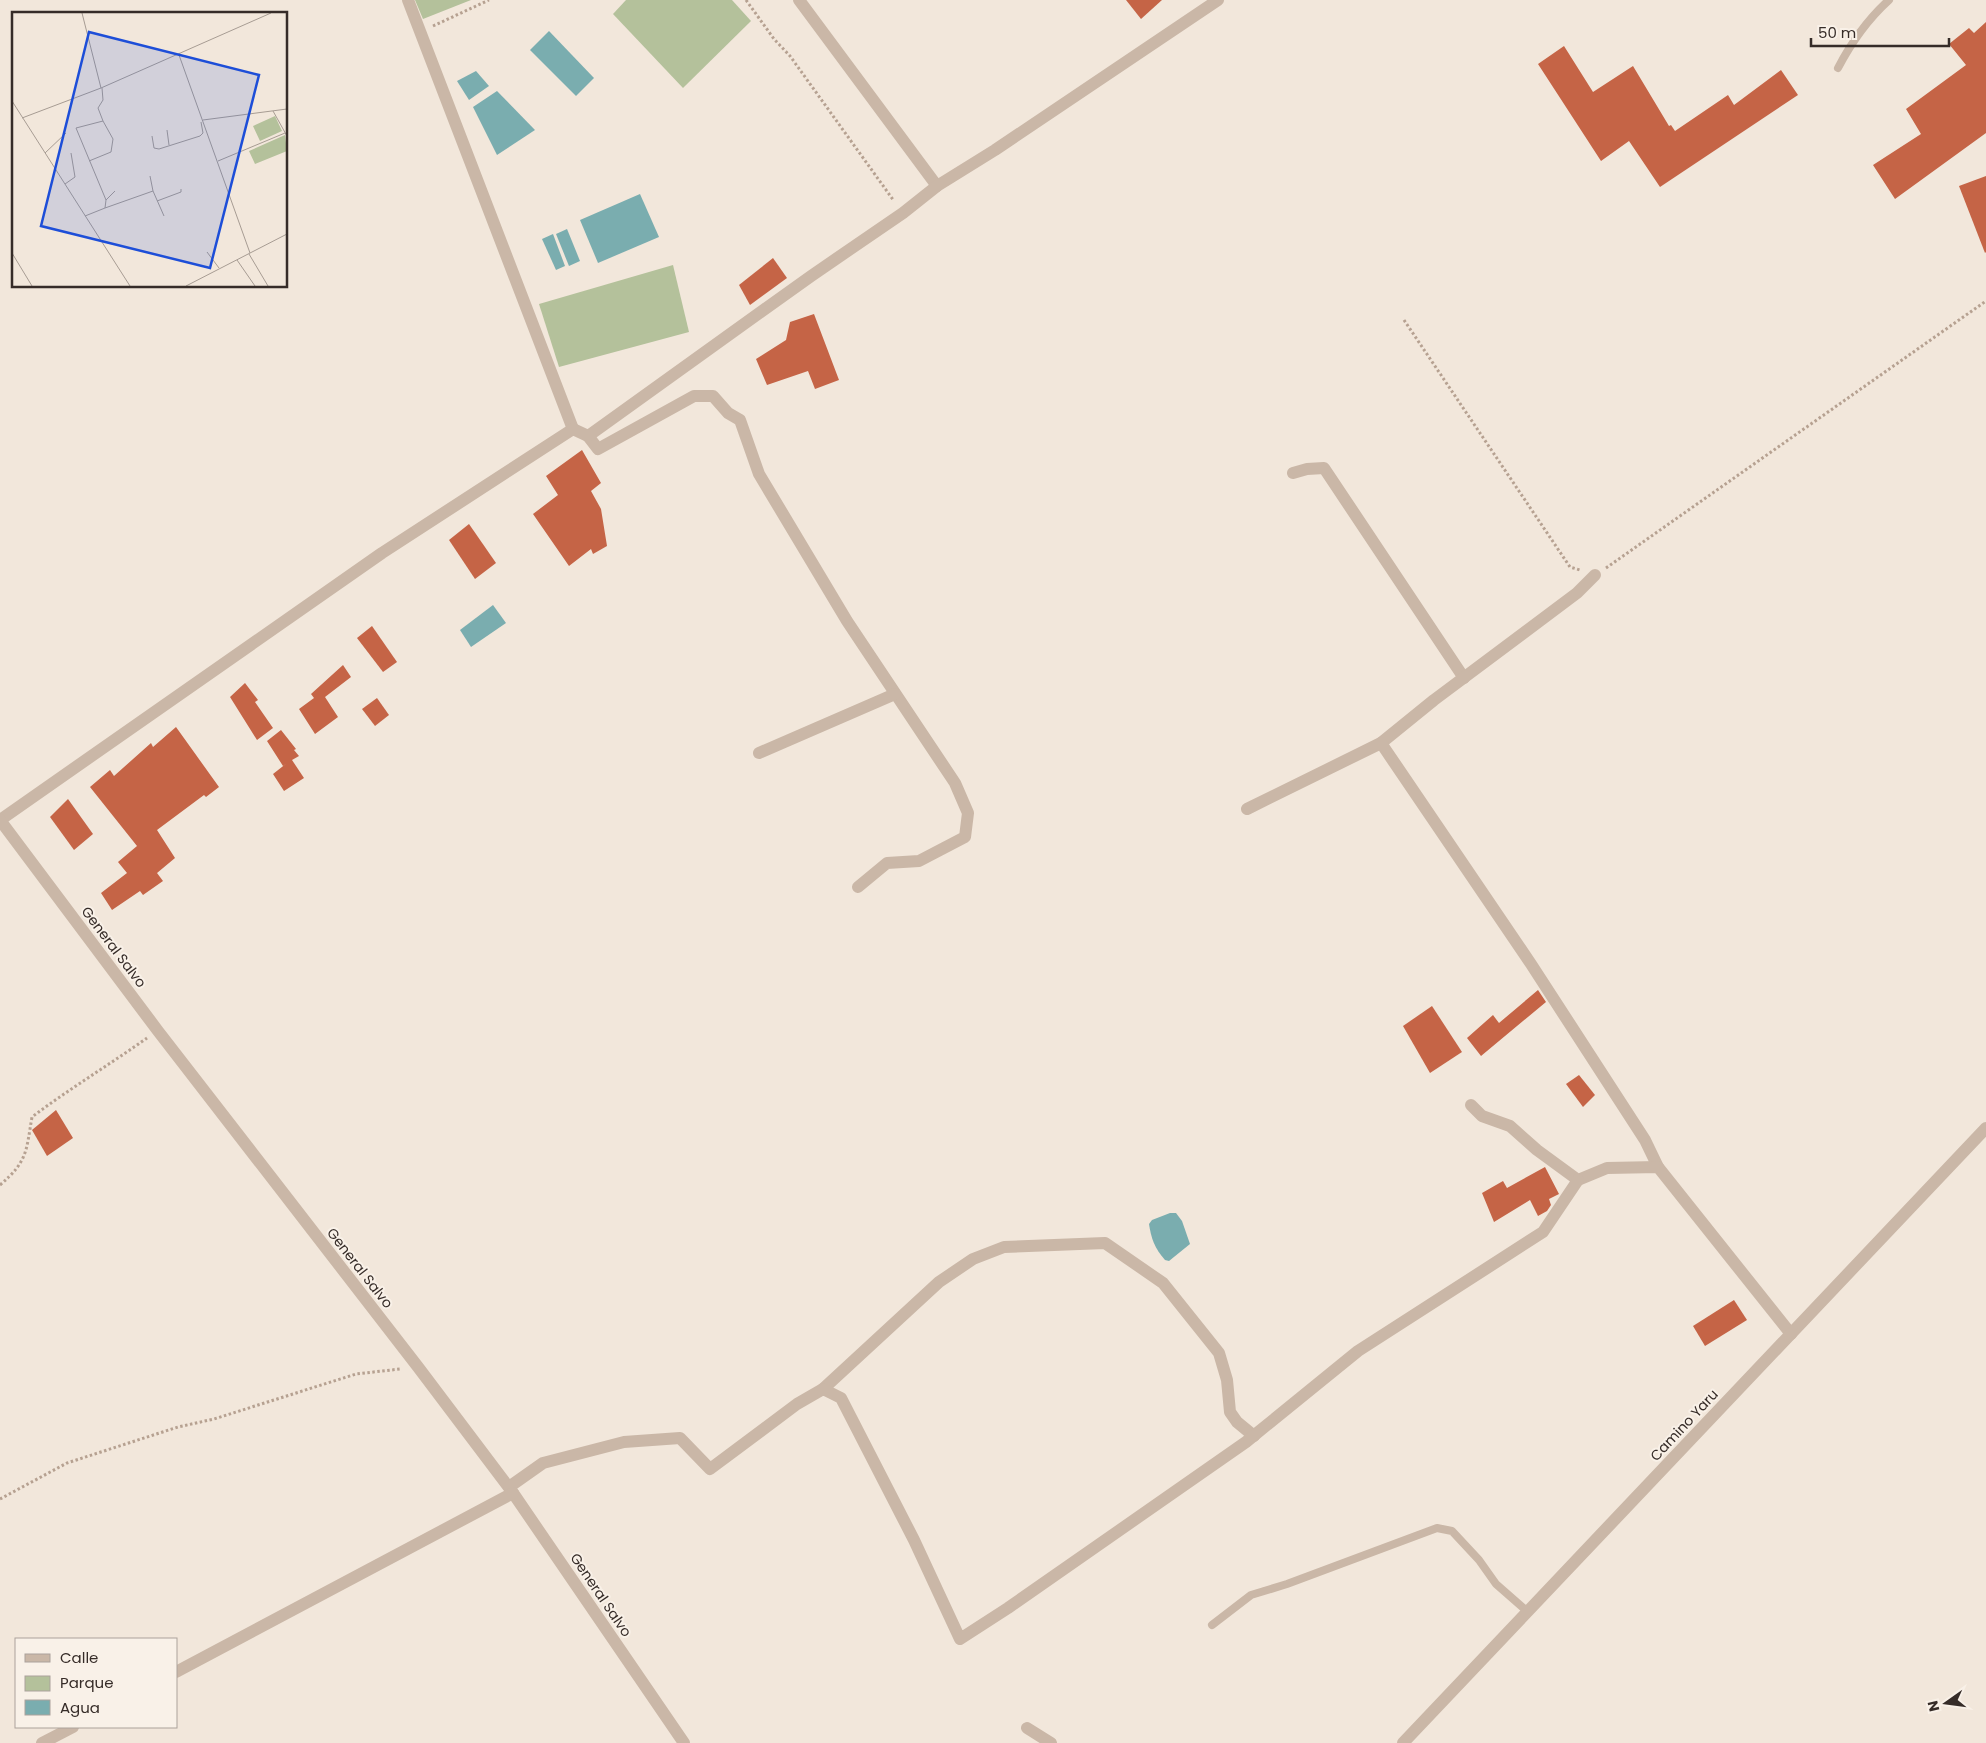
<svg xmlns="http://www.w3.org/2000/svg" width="1986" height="1743" viewBox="0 0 1986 1743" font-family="Poppins,sans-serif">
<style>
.green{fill:#b4c19b}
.water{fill:#7aadaf}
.building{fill:#c56446}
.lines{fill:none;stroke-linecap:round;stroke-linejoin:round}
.path{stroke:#b6a191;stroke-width:3;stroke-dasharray:2.5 2.5;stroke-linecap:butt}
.lane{stroke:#cab7a7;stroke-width:8}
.street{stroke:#cab7a7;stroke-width:12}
.labels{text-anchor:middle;stroke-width:4;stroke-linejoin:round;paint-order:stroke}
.street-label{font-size:14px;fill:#362c28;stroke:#f9f1e8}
.inset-road{fill:none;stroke:#a79c93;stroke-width:1}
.view{fill:#1d4ed8;fill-opacity:0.15;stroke:#1d4ed8;stroke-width:2.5}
.inset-edge{fill:none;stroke:#362c28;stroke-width:2.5}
</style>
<rect width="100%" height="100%" fill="#f2e7db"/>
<g class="green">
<path d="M415 0H471L423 19Z"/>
<path d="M626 0H732L751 21 683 88 613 14Z"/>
<path d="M673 265 689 332 559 367 539 304Z"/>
</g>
<g class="water">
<path d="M549 31 594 78 576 96 530 50Z"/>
<path d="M476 71 489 86 469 100 457 81Z"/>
<path d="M497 91 535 130 497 155 473 107Z"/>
<path d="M640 194 659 237 598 263 580 220Z"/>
<path d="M567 229 580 261 569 266 556 234Z"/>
<path d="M553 234 565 266 556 270 542 239Z"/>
<path d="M493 605 506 623 471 647 460 630Z"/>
<path d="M1170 1213H1176L1182 1221 1190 1244 1169 1261 1165 1260C1155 1249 1151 1238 1149 1224L1152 1220Z"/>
</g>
<g class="building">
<path d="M1126 0H1162L1141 19Z"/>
<path d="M1986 22V133L1895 199 1873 165 1921 134 1906 109 1966 65 1949 44 1969 28 1974 33Z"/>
<path d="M1564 46 1593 92 1633 66 1669 126 1671 125 1675 131 1728 95 1734 105 1781 70 1798 95 1660 187 1629 141 1601 161 1538 64Z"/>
<path d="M1986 176V252L1985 253 1959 186Z"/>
<path d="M773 258 787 278 750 305 739 285Z"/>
<path d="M814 314 839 380 815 389 808 371 767 385 756 359 786 340 790 322Z"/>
<path d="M582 450 601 483 591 491 601 509 607 546 593 554 591 549 569 566 533 514 558 495 546 476Z"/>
<path d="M469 524 496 563 475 579 449 540Z"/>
<path d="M372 626 397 662 383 672 357 638Z"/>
<path d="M343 665 351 677 325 697 338 717 315 734 299 709 314 698 311 694Z"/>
<path d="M245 683 258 700 255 702 273 728 257 740 230 697Z"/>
<path d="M377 698 389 715 375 726 362 709Z"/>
<path d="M176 727 219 787 206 797 204 795 157 830 175 858 157 873 163 881 143 895 140 891 112 910 101 893 127 873 118 862 137 846 90 787 110 770 114 776 151 743 153 747Z"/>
<path d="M281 730 296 749 294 750 299 756 292 760 304 778 284 791 273 774 287 763 283 766 267 741Z"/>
<path d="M68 799 93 834 74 850 50 817Z"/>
<path d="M1538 990 1546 1002 1481 1056 1467 1038 1493 1015 1499 1023Z"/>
<path d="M1432 1006 1462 1052 1430 1073 1403 1026Z"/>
<path d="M1579 1075 1595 1095 1583 1107 1566 1084Z"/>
<path d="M56 1110 73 1138 47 1156 32 1130Z"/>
<path d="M1545 1167 1559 1194 1549 1199 1551 1205 1547 1211 1538 1216 1530 1200 1494 1222 1482 1193 1503 1181 1507 1188Z"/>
<path d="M1734 1300 1747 1320 1705 1346 1693 1326Z"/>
</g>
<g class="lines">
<g class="path">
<path d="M746 0 774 39 790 56 894 201"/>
<path d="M433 26 489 0"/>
<path d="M1404 320 1570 567 1580 570"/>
<path d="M1606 568 1986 301"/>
<path d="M0 1185C28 1161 26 1151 32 1117 69 1089 109 1065 147 1038"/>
<path d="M0 1499 67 1463 178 1427 214 1419 356 1374 400 1369"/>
</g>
<g class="lane">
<path d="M1838 68C1851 43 1868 19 1889 0"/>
<path d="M1212 1625 1251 1595 1287 1584 1437 1528 1452 1531 1479 1560 1496 1584 1528 1612"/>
</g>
<g class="street">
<path d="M408 0 573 429"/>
<path d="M799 0 937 186"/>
<path d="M588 436 598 449 694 396H713L728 413 740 420 759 474 847 621 955 783 968 813 965 837 919 861 887 863 858 887"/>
<path d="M1293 473 1307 469 1324 468 1464 678"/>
<path d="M1381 743 1434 700 1577 593 1595 575"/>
<path d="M759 753 895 694"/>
<path d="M1247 809 1381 743 1531 964 1645 1140 1658 1167"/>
<path d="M0 820 382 553 573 429 588 436 811 276 903 213 937 186 995 150 1218 0"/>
<path d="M0 820 158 1031 418 1367 513 1493 684 1743"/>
<path d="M1471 1105 1482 1116 1510 1126 1537 1150 1578 1180 1607 1168 1658 1167 1791 1334"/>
<path d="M823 1389 939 1282 973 1259 1004 1247 1105 1243 1163 1283 1219 1353 1227 1380 1230 1412 1237 1422 1254 1436"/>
<path d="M509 1487 543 1463 624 1442 680 1438 710 1469 797 1404 823 1389 841 1398 914 1540 960 1639 1008 1608 1246 1442 1358 1351 1543 1232 1578 1180"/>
<path d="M176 1672 513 1493"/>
<path d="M1027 1728 1051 1743"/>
<path d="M42 1743 73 1727"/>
<path d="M1403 1743 1986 1128"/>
</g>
</g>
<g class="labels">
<g class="street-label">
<text transform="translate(114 947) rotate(53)" y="5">General Salvo</text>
<text transform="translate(360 1268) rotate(52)" y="5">General Salvo</text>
<text transform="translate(1684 1425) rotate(-47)" y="5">Camino Yaru</text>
<text transform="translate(601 1595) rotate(56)" y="5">General Salvo</text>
</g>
</g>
<g transform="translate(12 12)">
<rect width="275" height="275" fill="#f2e7db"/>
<path d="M263 104 270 119 248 129 241 114ZM273 123 275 139 243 152 237 139Z" fill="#b4c19b"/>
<path class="inset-road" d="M70 1 89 76M167 43 238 241M90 76 91 88 86 96 91 109 64 116 94 188M0 89 118 274M261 99 275 124M10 106 89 76 259 1M191 108 275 97M155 118 157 133M140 124 142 136 147 137 188 124 191 121 189 110M33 141 54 121M77 149 99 140 101 127 91 109M206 149 273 121M53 172 63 165 59 141M141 179 152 204M145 189 169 180V177M93 196 141 179 138 164M73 204 93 196 94 188 103 179M195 240 207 256M0 241 20 274M237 242 256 274M225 248 243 274M174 274 275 222"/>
<path class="view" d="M77 20 247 63 198 256 29 214Z"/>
<rect width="275" height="275" class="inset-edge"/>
</g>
<rect x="15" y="1638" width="162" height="90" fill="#f9f1e8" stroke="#aba29b"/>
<rect x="25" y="1654" width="25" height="8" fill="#cab7a7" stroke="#aba29b"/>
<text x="60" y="1663" font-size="15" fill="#362c28">Calle</text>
<rect x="25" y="1676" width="25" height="15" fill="#b4c19b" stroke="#aba29b"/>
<text x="60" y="1688" font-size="15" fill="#362c28">Parque</text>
<rect x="25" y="1700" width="25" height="15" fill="#7aadaf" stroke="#aba29b"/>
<text x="60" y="1713" font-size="15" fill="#362c28">Agua</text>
<g transform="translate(1946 1703) rotate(256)" stroke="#f9f1e8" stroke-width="4" paint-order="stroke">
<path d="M0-4L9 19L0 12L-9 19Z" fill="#362c28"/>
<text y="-8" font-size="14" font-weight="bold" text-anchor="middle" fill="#362c28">N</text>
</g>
<path d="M1811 38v8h138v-8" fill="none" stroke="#362c28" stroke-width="2.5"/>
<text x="1818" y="38" font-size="15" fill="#362c28" stroke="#f9f1e8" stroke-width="4" paint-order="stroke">50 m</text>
</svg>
